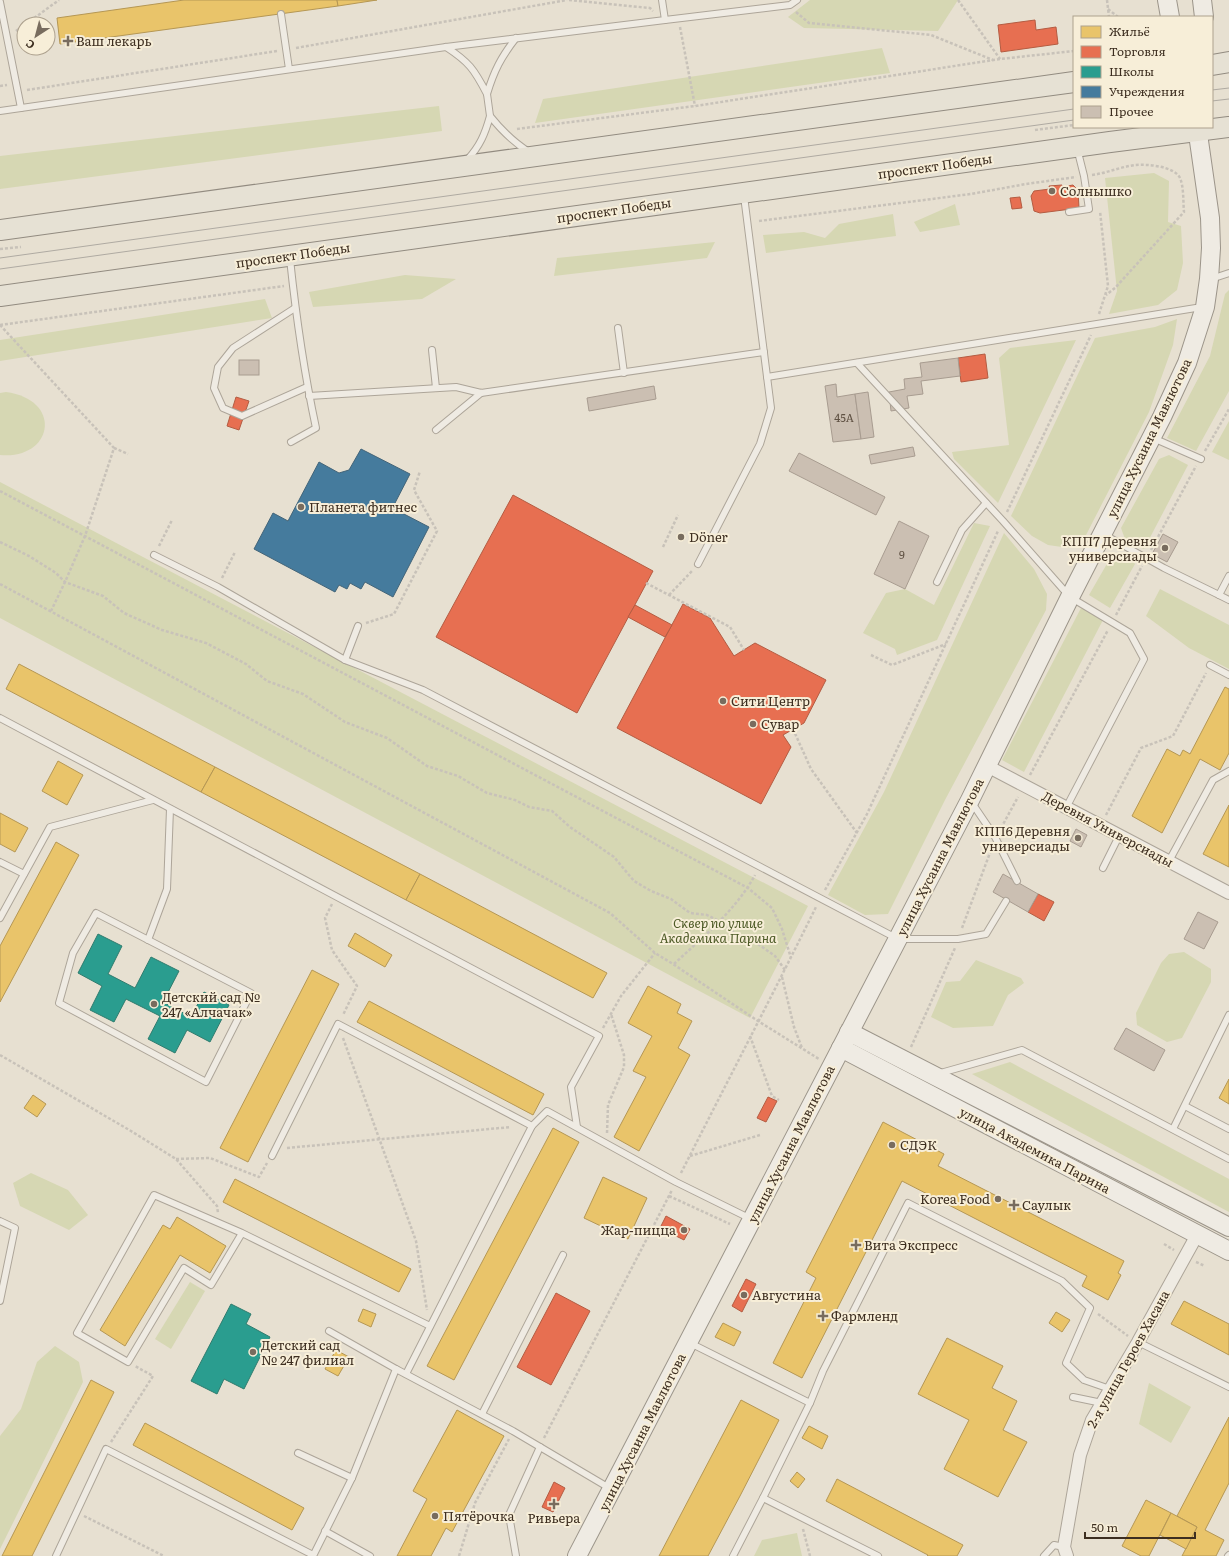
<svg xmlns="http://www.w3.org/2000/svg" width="1229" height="1556" viewBox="0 0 1229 1556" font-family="Literata,serif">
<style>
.green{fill:#d6d7b3}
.homes{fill:#e9c46a;stroke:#b59754}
.shops{fill:#e76f51;stroke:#b45c42}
.schools{fill:#2a9d8f;stroke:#307c6e}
.public{fill:#457b9d;stroke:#436478}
.building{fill:#cbbfb2;stroke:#a89c90}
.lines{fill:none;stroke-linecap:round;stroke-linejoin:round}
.lane-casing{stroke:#ada599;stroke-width:8}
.street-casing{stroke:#ada599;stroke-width:14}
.secondary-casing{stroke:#9c958a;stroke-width:20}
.primary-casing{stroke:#928b80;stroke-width:22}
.path{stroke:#c8c2b9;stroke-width:2.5;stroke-dasharray:3 2;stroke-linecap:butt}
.lane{stroke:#efebe3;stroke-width:6}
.street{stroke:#efebe3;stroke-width:12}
.secondary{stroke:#efebe3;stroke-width:18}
.primary{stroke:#e6e1d4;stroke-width:20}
.tram{stroke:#afaaa2;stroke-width:1}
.poi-dot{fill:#786c5e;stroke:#f7eed8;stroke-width:1.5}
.labels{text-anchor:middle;stroke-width:4;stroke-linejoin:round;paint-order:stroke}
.number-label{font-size:11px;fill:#605244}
.poi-label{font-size:13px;fill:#3d2e20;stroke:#f7eed8;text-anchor:start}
.street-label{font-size:13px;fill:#3d2e20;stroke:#f7eed8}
.park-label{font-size:13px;font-style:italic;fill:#4d5a26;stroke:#f7eed8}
</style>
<rect width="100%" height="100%" fill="#e7e0d1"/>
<g class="green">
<path d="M810 0H958L938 31 804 28 788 17Z"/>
<path d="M882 48 890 73 535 123 543 99Z"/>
<path d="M439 106 442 131 0 189V156Z"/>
<path d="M1154 173 1169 181 1168 222 1181 226 1183 263 1177 290 1158 305 1109 314 1117 291 1105 178Z"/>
<path d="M955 204 960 225 920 232 914 222Z"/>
<path d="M893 214 896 236 766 253 763 235 804 232 825 238 839 224Z"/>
<path d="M715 242 707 258 554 276 557 258Z"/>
<path d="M405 275 456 279 422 299 313 307 309 292Z"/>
<path d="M1229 290V391L1196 451 1167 438 1210 356 1225 294Z"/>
<path d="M265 299 272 318 0 361V340Z"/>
<path d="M1177 319 1173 345 1149 412 1084 539 1069 548 1048 545 1032 536 1011 516 1095 338 1155 327Z"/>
<path d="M1076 340 998 503 954 459 952 452 1009 445 999 358 1010 348Z"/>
<path d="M6 392C64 400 53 460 0 455V393Z"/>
<path d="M1229 421V460L1212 452Z"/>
<path d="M1169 455 1188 465 1144 549 1125 539 1121 528 1159 459Z"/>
<path d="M0 482 808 906 750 1018 0 618Z"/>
<path d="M974 523 990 526 937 640 897 655 895 649 863 633 886 593 905 589 934 605Z"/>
<path d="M1004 533 1034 569 1047 594 1046 610 945 800 888 914 865 915 828 895 884 792Z"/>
<path d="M1115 555 1129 557 1135 564 1110 608 1089 595 1108 562Z"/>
<path d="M1160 589 1229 625V669L1189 648 1146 616Z"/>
<path d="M1081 608 1103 620 1024 772 1002 760Z"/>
<path d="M1184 952 1211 969V982L1182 1038 1167 1042 1137 1025 1136 1013 1161 963 1169 954Z"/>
<path d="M976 960 1021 978 1024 983 1008 995 993 1026 953 1028 931 1017 946 982 960 981Z"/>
<path d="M1010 1062 1229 1179V1212L972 1074Z"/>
<path d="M31 1173 68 1190 88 1215 69 1230 20 1206 13 1183Z"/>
<path d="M190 1282 205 1291 171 1349 155 1339Z"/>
<path d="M55 1346 79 1362 83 1382 0 1549V1436L21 1409 37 1362Z"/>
<path d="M1149 1383 1191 1407 1171 1443 1139 1424Z"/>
<path d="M797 1533 802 1556H754L762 1540Z"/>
</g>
<g class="homes">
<path d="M184 0H337L338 6 60 44 57 18Z"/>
<path d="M337 0H377L338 6Z"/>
<path d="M19 664 215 767 201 792 6 689Z"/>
<path d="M1225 687 1229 689V753L1220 770 1200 759 1162 833 1132 816 1167 749 1180 756 1183 750 1190 754Z"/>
<path d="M58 761 83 775 67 805 42 791Z"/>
<path d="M215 767 420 874 406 900 201 792Z"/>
<path d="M1229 805V867L1203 854Z"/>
<path d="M0 813 28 828 15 852 0 844Z"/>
<path d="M56 842 79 855 0 1002V946Z"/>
<path d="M420 874 607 973 593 998 406 900Z"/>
<path d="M355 933 392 955 385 967 348 946Z"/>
<path d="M312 970 339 984 248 1162 220 1148Z"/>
<path d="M648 986 681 1004 677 1013 692 1021 678 1048 690 1055 639 1151 614 1137 646 1077 633 1071 652 1036 628 1023Z"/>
<path d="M369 1001 544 1094 533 1115 357 1022Z"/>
<path d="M1229 1079V1104L1219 1098Z"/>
<path d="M33 1095 46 1104 37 1117 24 1108Z"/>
<path d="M883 1122 944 1154 938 1166 1124 1261 1118 1273 1121 1275 1108 1300 1082 1286 1087 1276 902 1181 802 1378 773 1363 816 1278 806 1272Z"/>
<path d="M553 1128 579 1142 454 1380 427 1366Z"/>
<path d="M603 1177 647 1198 628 1239 584 1218Z"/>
<path d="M235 1179 411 1269 399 1292 223 1202Z"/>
<path d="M177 1217 226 1246 210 1273 180 1255 125 1346 100 1330 163 1225 170 1229Z"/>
<path d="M1184 1301 1229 1324V1355L1171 1324Z"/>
<path d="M363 1309 376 1314 371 1327 358 1321Z"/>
<path d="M1056 1312 1070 1320 1062 1332 1049 1323Z"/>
<path d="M723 1323 741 1332 734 1346 715 1337Z"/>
<path d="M947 1338 1003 1366 992 1388 1017 1401 1003 1430 1027 1442 998 1497 944 1469 969 1420 918 1394Z"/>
<path d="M336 1350 349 1357 338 1376 325 1369Z"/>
<path d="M91 1380 114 1392 32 1556H2Z"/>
<path d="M741 1400 779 1420 740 1496 708 1556H659Z"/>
<path d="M457 1410 504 1436 452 1532 446 1528 431 1556H397L427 1499 413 1491Z"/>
<path d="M1229 1417V1483L1205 1530 1224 1540 1216 1556H1182L1197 1527 1177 1516Z"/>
<path d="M145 1423 304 1508 292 1530 133 1445Z"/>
<path d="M809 1426 828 1436 822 1449 802 1438Z"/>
<path d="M797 1472 805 1479 798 1488 790 1481Z"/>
<path d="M837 1479 963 1545 957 1556H927L928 1555 924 1553 826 1501Z"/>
<path d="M1146 1500 1171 1513 1149 1556H1141L1122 1546Z"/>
<path d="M1171 1513 1197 1527 1186 1549 1160 1535Z"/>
</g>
<g class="shops">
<path d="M1035 20 1036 30 1056 27 1058 44 1001 52 998 25Z"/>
<path d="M1062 185V187L1073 185 1078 190 1079 208 1040 213 1034 211 1031 196 1034 191 1050 189 1049 186Z"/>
<path d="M1020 197 1022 208 1012 209 1010 198Z"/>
<path d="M985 354 988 378 961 382 958 358Z"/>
<path d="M236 397 249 401 239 430 227 426Z"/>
<path d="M513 495 653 571 577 713 436 637Z"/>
<path d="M683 604 710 618 734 656 755 643 826 680 804 723 783 735 791 747 761 804 617 728Z"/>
<path d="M635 605 672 625 665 637 628 617Z"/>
<path d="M1038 894 1054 902 1044 921 1028 912Z"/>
<path d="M768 1097 777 1101 766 1122 757 1118Z"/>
<path d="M666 1216 690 1229 684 1240 660 1228Z"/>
<path d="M746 1279 756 1284 742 1312 732 1306Z"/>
<path d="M556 1293 590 1311 551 1385 517 1367Z"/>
<path d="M554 1482 565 1488 553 1512 542 1507Z"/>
</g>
<g class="schools">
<path d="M98 934 122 946 108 974 135 988 151 957 179 971 163 1002 191 1017 204 992 229 1005 210 1042 187 1030 175 1053 148 1039 160 1016 126 999 114 1022 90 1010 102 986 78 973Z"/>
<path d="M231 1304 251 1314 246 1324 270 1337 244 1389 224 1379 217 1394 191 1381Z"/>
</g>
<path class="public" d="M361 449 410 474 395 503 404 507 402 513 429 527 393 597 365 582 361 589 350 583 347 589 339 585 335 592 254 549 273 513 288 521 319 462 339 473 349 470Z"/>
<g class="building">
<path d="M958 358 960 376 921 381 923 394 907 396 909 408 891 411 889 392 905 389 904 379 922 377 920 363Z"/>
<rect x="239" y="360" width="20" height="15"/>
<path d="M836 384 837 397 855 394 861 439 833 442 825 386Z"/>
<path d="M654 386 656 399 589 411 587 398Z"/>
<path d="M868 392 874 437 861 439 855 394Z"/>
<path d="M913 447 915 456 871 464 869 455Z"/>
<path d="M799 453 885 497 876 515 789 471Z"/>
<path d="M899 521 929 536 905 589 874 574Z"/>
<path d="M1163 534 1178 542 1167 562 1152 554Z"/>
<path d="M1076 829 1087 835 1081 847 1070 841Z"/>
<path d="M1003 874 1038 894 1028 912 993 892Z"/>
<path d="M1198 912 1218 922 1204 949 1184 939Z"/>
<path d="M1126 1028 1165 1050 1154 1071 1114 1049Z"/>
</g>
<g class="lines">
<g class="lane-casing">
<g id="lane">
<path d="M0 2 21 108"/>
<path d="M281 14 289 69"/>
<path d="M665 20 790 5 797 0"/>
<path d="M446 47C469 62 474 69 487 94 494 71 501 57 516 38"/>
<path d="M487 94 490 116"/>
<path d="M0 111 446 47 665 20 662 0"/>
<path d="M467 160C480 146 485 134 490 116 502 131 513 142 529 152"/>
<path d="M1069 212 1089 209 1084 176 1077 148"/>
<path d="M290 259C296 316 304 372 316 428L291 442"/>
<path d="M1211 279 1229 273"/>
<path d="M295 308 233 348 218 367 214 388 223 408 242 416 307 387"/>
<path d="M618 328 624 373"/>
<path d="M432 350 436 388"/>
<path d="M857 363 1003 521 1070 597 1130 633 1144 659 1066 808"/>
<path d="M767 377 1202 307"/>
<path d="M309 396 456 387 481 393 764 352"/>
<path d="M436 430 481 393"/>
<path d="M1153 438 1201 459"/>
<path d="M1103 534 1164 568 1219 595"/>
<path d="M154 555 218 587 345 660 423 690 898 939H958L986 934 1006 901"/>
<path d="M698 564 760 444 771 408 744 196"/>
<path d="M1229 576 1219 595 1229 600"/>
<path d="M937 582 962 530 986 503"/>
<path d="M345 660 358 626"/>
<path d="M1210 665 1229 675"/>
<path d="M0 718 599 1036 571 1087 577 1127"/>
<path d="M972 803 995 837 1017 881"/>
<path d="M1169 861 1213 780 1229 771"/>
<path d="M0 862 24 874"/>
<path d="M1103 868 1119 836"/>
<path d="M96 913 251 993 206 1082 59 1003 73 953Z"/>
<path d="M0 918 50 827 153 800"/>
<path d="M148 940 167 889 170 809"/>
<path d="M937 1074 1022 1050 1229 1159"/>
<path d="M1185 1106 1229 1129"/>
<path d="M1173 1129 1229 1015"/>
<path d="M272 1156 338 1024 532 1126"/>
<path d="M0 1221 15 1228 0 1301"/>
<path d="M242 1233 211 1285 184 1268 128 1362 77 1333 154 1195 242 1233 430 1326"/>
<path d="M329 1331 396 1369 513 1431 611 1489"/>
<path d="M1138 1342 1229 1387"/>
<path d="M690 1343 810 1403"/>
<path d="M406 1374 532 1126 547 1111 676 1182 751 1219"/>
<path d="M1073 1397 1102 1403"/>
<path d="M482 1414 563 1255"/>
<path d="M298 1453 352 1478"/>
<path d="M763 1498 878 1556"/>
<path d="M325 1531 370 1556"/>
<path d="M56 1556 106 1449 313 1555"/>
<path d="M313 1556 352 1478 396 1369"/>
<path d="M516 1556 509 1515 540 1447"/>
<path d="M733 1556 763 1498 810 1403 823 1371 908 1203 1062 1281 1090 1308 1066 1363 1084 1380 1110 1389"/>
<path d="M1044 1556 1054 1545 1064 1547"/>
<path d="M1228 1556 1229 1555"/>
</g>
</g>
<g class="street-casing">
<g id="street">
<path d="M987 766 1229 893"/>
<path d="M1067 1556 1064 1547 1080 1455 1092 1420 1138 1342 1197 1235"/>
</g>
</g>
<g class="secondary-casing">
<g id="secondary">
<path d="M1167 0 1170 17"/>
<path d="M1202 0 1204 17"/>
<path d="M849 1032 1229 1227"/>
<path d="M841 1048 1229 1251"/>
<path d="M577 1556 970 800 1070 597 1162 417 1187 363 1205 307 1209 279 1211 248 1210 218 1197 127"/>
</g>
</g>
<g class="primary-casing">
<g id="primary">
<path d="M1212 65 1229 62"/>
<path d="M0 230 1074 82"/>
<path d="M0 296 1110 142 1229 127"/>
</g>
</g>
<g class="path">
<path d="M569 0 650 8 653 11"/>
<path d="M958 0 1000 59"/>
<path d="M1107 0 1109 17"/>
<path d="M1108 9 1118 17"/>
<path d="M796 12 809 23 931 35 993 60"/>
<path d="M26 24 59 0"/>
<path d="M680 27 695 106"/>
<path d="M16 31 24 25"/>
<path d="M296 48 567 0"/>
<path d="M0 86 7 85"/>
<path d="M27 90 277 51"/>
<path d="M517 129 695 106 1000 59 1074 51"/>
<path d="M1035 130 1074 125"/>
<path d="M1092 175C1107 173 1120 167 1135 165 1147 164 1174 166 1180 178 1184 187 1183 202 1184 212L1115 288 1106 295"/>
<path d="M759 221 971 194 1026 184 1076 177"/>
<path d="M0 249 21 247"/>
<path d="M1099 314 1108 286 1100 211"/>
<path d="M0 325 114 448 85 536 65 582 51 611"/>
<path d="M0 325 284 286"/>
<path d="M114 448 128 454"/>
<path d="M1205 451 1229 409"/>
<path d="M0 491 748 888 772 908 782 929 791 958"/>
<path d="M1007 512 1091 335"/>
<path d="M0 542 29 556 56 573 65 582 103 596 124 613 162 630 206 643 246 664 267 681 303 694 345 722 387 738 427 766 458 776 487 793 515 800 529 807 552 811 570 827 614 857 634 881 651 891 671 899 690 913 707 915 719 921 736 934 758 944 775 956 785 970"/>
<path d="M159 546 172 520"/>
<path d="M663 547 678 515"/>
<path d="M1151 550 1196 466"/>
<path d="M222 578 235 552"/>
<path d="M646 583 730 627 744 650"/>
<path d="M0 584 610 913 655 953 673 964 758 1021 819 1059"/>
<path d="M669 595 692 571"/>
<path d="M1116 615 1142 566"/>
<path d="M366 623 394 614 437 531 414 490 420 471"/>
<path d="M871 655 892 665 946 644"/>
<path d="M793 729 811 769 857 833"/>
<path d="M1030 775 1108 630"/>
<path d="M1106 815 1141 748 1173 736 1206 673"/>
<path d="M1001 828 1018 797"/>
<path d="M825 890 867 814 998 531"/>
<path d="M332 904 325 918 332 950 357 986 343 1015"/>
<path d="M962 928 991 850"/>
<path d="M674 964C703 937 736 910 755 875"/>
<path d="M782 977 794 1027 802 1048"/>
<path d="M603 1028 621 996 655 953"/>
<path d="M750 1036 772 1096 779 1100"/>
<path d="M343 1038 416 1241 427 1310"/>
<path d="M911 1047 955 948"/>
<path d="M0 1055 131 1131 176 1159 217 1206 218 1213"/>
<path d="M607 1133 608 1105 624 1067V1055L611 1014"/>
<path d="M287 1148 511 1127"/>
<path d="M690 1156 760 1135"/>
<path d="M176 1159 210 1158 259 1177 267 1163"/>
<path d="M681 1173C726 1084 772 996 816 907"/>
<path d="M669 1196 730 1224"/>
<path d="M1164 1244 1174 1250"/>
<path d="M1196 1262 1205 1266"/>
<path d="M1098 1314 1128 1336"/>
<path d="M544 1438 672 1190"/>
<path d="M111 1442 153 1376 135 1366"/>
<path d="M84 1516 164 1556"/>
<path d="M803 1529 810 1556"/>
<path d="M459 1556 475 1503 509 1439"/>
</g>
<use href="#lane" class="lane"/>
<use href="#street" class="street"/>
<use href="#secondary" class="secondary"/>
<use href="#primary" class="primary"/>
<g class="tram">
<path d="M1212 90 1229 88"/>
<path d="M1212 101 1229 99"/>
<path d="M0 258 1074 109"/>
<path d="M0 269 1074 120"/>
</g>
</g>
<g class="poi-dot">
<path d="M66 35h4v4h4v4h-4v4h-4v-4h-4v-4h4z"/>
<circle cx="1052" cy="191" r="4"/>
<circle cx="301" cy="507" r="4"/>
<circle cx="681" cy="537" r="4"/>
<circle cx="1165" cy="548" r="4"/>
<circle cx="723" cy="701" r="4"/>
<circle cx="753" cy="724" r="4"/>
<circle cx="1078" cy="838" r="4"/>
<circle cx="154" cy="1004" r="4"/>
<circle cx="892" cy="1145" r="4"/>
<circle cx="998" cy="1199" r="4"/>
<path d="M1012 1199h4v4h4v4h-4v4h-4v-4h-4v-4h4z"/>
<circle cx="684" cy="1230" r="4"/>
<path d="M854 1239h4v4h4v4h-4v4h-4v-4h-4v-4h4z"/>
<circle cx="744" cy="1295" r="4"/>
<path d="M821 1310h4v4h4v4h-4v4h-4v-4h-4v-4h4z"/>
<circle cx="253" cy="1352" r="4"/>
<path d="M552 1498h4v4h4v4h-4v4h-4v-4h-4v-4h4z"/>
<circle cx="435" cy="1516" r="4"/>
</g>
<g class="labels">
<g class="number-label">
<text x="844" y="422">45А</text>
<text x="902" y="559">9</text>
</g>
<g class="poi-label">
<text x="76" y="46">Ваш лекарь</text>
<text x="1060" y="196">Солнышко</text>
<text x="309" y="512">Планета фитнес</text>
<text x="689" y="542">Döner</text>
<text x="1157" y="546" text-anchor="end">КПП7 Деревня<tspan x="1157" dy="15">универсиады</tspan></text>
<text x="731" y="706">Сити Центр</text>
<text x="761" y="729">Сувар</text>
<text x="1070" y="836" text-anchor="end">КПП6 Деревня<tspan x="1070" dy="15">универсиады</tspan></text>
<text x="162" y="1002">Детский сад №<tspan x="162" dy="15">247 «Алчачак»</tspan></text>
<text x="900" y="1150">СДЭК</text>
<text x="990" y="1204" text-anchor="end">Korea Food</text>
<text x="1022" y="1210">Саулык</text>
<text x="676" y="1235" text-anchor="end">Жар-пицца</text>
<text x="864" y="1250">Вита Экспресс</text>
<text x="752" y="1300">Августина</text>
<text x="831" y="1321">Фармленд</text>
<text x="261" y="1350">Детский сад<tspan x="261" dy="15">№ 247 филиал</tspan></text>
<text x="443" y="1521">Пятёрочка</text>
<text x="554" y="1523" text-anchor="middle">Ривьера</text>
</g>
<g class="street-label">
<text transform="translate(935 166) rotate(-8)" y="5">проспект Победы</text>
<text transform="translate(614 210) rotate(-8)" y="5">проспект Победы</text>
<text transform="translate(293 255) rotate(-8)" y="5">проспект Победы</text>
<text transform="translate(1149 438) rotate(-64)" y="5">улица Хусаина Мавлютова</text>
<text transform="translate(1108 829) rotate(28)" y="5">Деревня Универсиады</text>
<text transform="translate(940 857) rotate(-63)" y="5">улица Хусаина Мавлютова</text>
<text transform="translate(791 1144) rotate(-63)" y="5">улица Хусаина Мавлютова</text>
<text transform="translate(1035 1150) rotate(28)" y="5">улица Академика Парина</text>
<text transform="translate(1128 1359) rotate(-61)" y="5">2-я улица Героев Хасана</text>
<text transform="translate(642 1432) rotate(-63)" y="5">улица Хусаина Мавлютова</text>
</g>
<g class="park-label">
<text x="718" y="928">Сквер по улице<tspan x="718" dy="15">Академика Парина</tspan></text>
</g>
</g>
<rect x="1073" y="16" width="140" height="112" fill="#f7eed8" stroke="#ada18e"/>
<rect x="1081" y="26" width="20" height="12" fill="#e9c46a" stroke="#ada18e"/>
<text x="1109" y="36" font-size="12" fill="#3d2e20">Жильё</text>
<rect x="1081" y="46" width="20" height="12" fill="#e76f51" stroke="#ada18e"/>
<text x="1109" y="56" font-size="12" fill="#3d2e20">Торговля</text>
<rect x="1081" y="66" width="20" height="12" fill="#2a9d8f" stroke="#ada18e"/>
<text x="1109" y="76" font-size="12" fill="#3d2e20">Школы</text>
<rect x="1081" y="86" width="20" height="12" fill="#457b9d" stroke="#ada18e"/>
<text x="1109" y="96" font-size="12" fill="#3d2e20">Учреждения</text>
<rect x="1081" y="106" width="20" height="12" fill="#cbbfb2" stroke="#ada18e"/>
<text x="1109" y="116" font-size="12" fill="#3d2e20">Прочее</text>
<g transform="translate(36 36) rotate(216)"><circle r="19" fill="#f7eed8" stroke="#ada18e"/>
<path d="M0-3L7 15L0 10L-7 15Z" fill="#786c5e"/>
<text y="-6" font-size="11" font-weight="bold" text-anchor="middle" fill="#3d2e20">С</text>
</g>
<path d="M1085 1532v6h110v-6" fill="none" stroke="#3d2e20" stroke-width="2"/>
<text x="1091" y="1532" font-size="12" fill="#3d2e20" stroke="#f7eed8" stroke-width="3" paint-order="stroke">50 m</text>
</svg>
